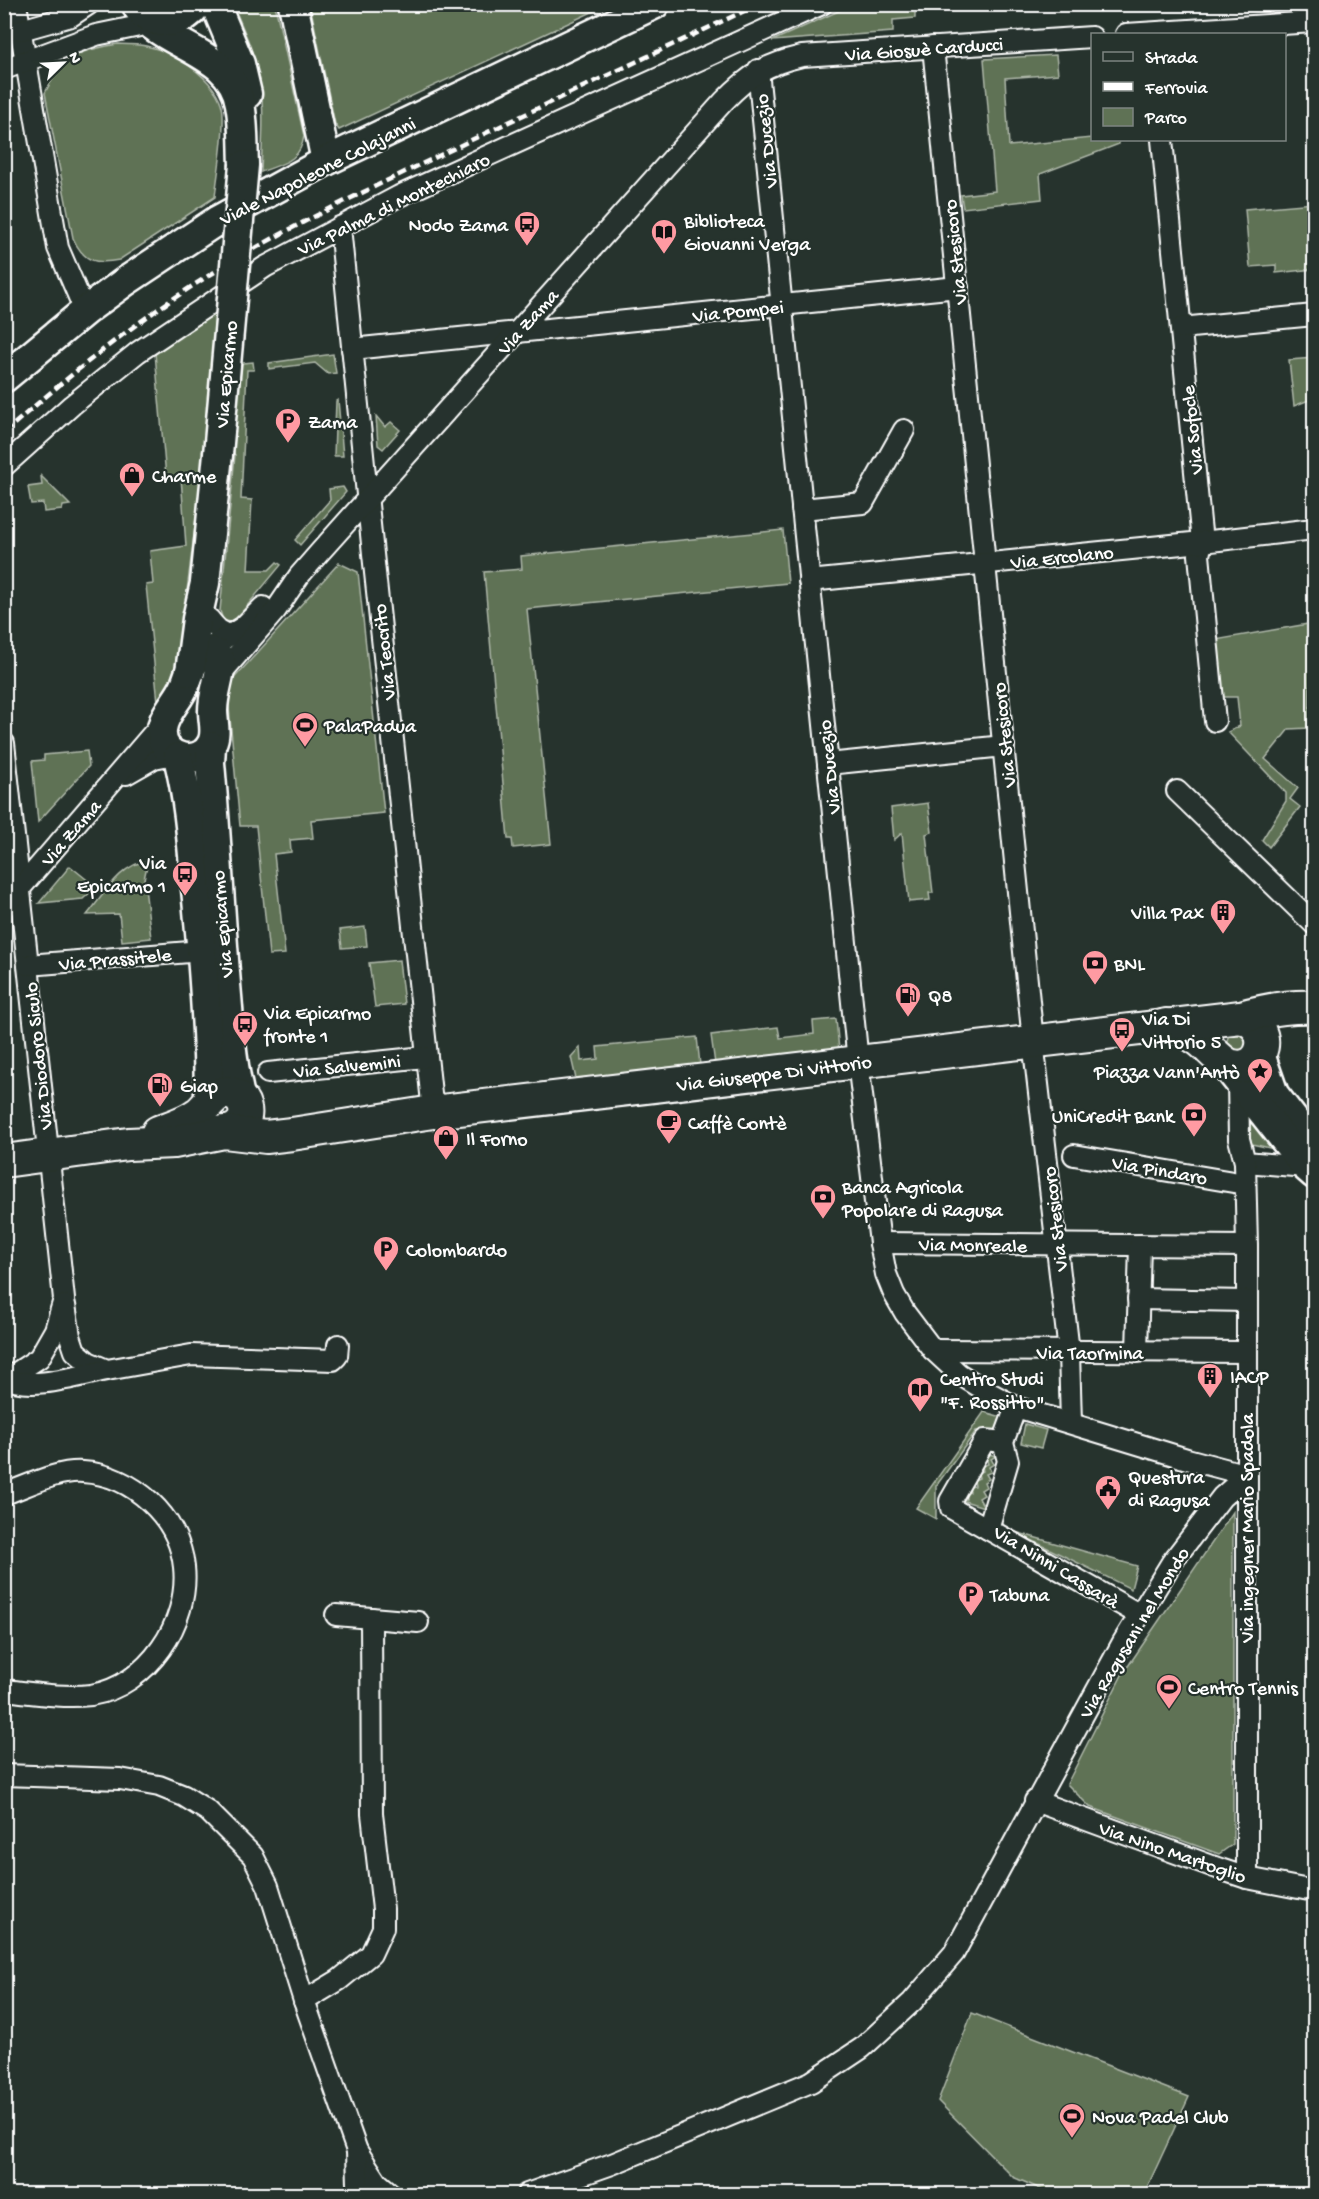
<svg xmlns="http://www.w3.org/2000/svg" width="1319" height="2199" viewBox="0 0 1319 2199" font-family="'Gochi Hand',sans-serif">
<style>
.green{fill:#5f7255;stroke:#afb8aa;stroke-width:1.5}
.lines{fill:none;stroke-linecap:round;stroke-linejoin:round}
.street-casing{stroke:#fff;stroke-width:24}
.secondary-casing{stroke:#fff;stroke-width:33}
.primary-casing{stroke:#fff;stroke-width:36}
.street{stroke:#26332d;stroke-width:20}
.secondary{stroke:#26332d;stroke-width:28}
.primary{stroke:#26332d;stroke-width:32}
.rail{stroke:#fff;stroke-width:4.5;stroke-dasharray:9 4.5;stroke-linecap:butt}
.secondary-bridge-casing{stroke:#fff;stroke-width:33;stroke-linecap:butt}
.secondary-bridge{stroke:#26332d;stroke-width:28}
.labels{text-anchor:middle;stroke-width:4.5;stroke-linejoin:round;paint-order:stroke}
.street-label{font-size:20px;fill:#fff;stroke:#26332d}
.poi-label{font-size:20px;fill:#fff;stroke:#26332d;text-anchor:start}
</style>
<rect width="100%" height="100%" fill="#26332d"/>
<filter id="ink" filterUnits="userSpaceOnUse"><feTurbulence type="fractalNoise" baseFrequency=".0167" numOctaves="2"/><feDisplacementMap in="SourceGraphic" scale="12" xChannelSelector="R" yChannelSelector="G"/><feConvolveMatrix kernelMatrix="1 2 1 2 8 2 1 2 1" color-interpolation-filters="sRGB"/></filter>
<g filter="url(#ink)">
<g class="green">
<path d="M854 4 915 5V18L893 20V32L772 41Z"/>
<path d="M233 5H275L304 136C300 162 283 163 261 172 262 143 265 113 260 84 256 56 244 30 233 5Z"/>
<path d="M310 5V4L607 5 339 130 335 124Z"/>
<path d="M118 44C129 45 140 44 150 47 178 53 223 84 223 115 224 141 218 170 215 197L119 260C95 265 83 261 73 238L45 93C65 53 77 52 118 44Z"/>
<path d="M1056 55 1058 74 1005 78 1009 146 1092 138 1119 140V144L1040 174 1042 199 963 208 961 195 995 191 984 59Z"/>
<path d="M1314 203V269L1276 273V265L1250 267 1245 209Z"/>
<path d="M239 294 233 364 253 362 254 370H247L241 499 252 500 248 570H269L277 562 281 565 236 619 230 622 223 620 220 611 235 455 204 454 177 671 170 691 158 702 146 585 153 584 150 551 186 546 181 477H166L155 353Z"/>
<path d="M333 354 336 373 328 374 315 363 269 369V363Z"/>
<path d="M1314 358V398L1294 406 1289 360Z"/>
<path d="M338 400 343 456H334L336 401Z"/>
<path d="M376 416 385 427 391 422 400 430 383 449 378 445Z"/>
<path d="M41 476 70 505 63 506 62 510 44 512 43 503 31 504 28 487 42 485Z"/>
<path d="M343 487 346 492 300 545 295 540 330 500 329 489Z"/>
<path d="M783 530 788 583 527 609 551 844 513 848 512 839H508L484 572 522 569 521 556Z"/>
<path d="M339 563 358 572 384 813 311 820 313 838 290 840 291 852 274 854 285 954 269 955 256 826H240L227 686Z"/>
<path d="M1314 623V638H1311L1309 728 1289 729 1265 759 1298 788 1290 799 1300 807 1269 847 1262 840 1286 801V793L1228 732 1240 726 1237 697H1220L1215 640Z"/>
<path d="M87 751 89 766 38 822 32 761 44 760V755Z"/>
<path d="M928 803 932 832 926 834 933 893H929L930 900 909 902 902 833 894 840 891 808Z"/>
<path d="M148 861 144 879 151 938 122 941 119 914 87 915C103 896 121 863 148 861Z"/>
<path d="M70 866 96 887 83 899 39 903Z"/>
<path d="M365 927 367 946 342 948 340 930Z"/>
<path d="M399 960 404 1004 375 1007 369 963Z"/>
<path d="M836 1019 839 1050 715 1064 711 1035 778 1027 780 1038 814 1034 813 1021Z"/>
<path d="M1230 1032H1245L1248 1046 1236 1054 1226 1043Z"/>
<path d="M697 1037 700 1065 576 1079 571 1057 580 1047 581 1061 598 1059 597 1047Z"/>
<path d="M1250 1109 1283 1151 1252 1144 1250 1137Z"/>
<path d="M984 1412 1002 1417 996 1429 976 1431 936 1486V1519L916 1508Z"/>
<path d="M1025 1424 1046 1430 1041 1448 1021 1443Z"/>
<path d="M985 1453 996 1456 991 1459 994 1464 989 1467 991 1472 986 1474 989 1479 984 1482 986 1487 981 1490 984 1495 979 1498 984 1507 961 1500 966 1499 965 1494 970 1492 969 1487 975 1486 974 1480 979 1478 978 1473 983 1471 982 1466 988 1464Z"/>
<path d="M1233 1512V1844L1219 1854 1090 1807 1067 1784 1122 1675Z"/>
<path d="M1015 1532 1137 1566 1131 1589Z"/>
<path d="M972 2013 1189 2097 1144 2194H1052L1013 2177 938 2101Z"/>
</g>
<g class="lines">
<g class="street-casing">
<g id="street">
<path d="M16 4 58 248 85 311"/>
<path d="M21 30 71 16 89 4"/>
<path d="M1126 34 1314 22"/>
<path d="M933 47 1033 1041 1069 1352 1071 1423"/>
<path d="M4 69 96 35 159 22"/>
<path d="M758 70 858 1062 880 1243 886 1274 894 1294 905 1313 933 1350 959 1374 988 1392 1016 1407 1187 1459 1247 1475"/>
<path d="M1162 140 1202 542 1199 555 1215 721"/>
<path d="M340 227 373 554 433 1112"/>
<path d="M1181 328 1314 315"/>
<path d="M352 349 958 287"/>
<path d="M4 466 72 405 138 352 265 267 399 196 822 4"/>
<path d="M802 509 863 503 904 430"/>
<path d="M809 581 1202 542 1314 529"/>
<path d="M209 619C216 628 220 633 232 635"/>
<path d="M206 650 243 627 263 607"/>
<path d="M217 678 276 610 299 576 319 553 724 101C750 74 767 64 802 56L1092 37"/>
<path d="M4 743 64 1299 55 1330 39 1358 4 1381"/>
<path d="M828 764 1004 746"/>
<path d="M126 774 154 758 174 754"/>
<path d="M1177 791 1314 924"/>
<path d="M4 907 163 722"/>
<path d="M28 965 202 951"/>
<path d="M268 1073 425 1057"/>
<path d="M1238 1081 1239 1139 1245 1162 1306 1167"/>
<path d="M1074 1155 1245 1184"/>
<path d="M1245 1162 1247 1246V1878"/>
<path d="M880 1243 1247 1246"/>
<path d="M1138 1299 1247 1301"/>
<path d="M65 1305 70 1336 75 1351 88 1362 107 1370 191 1355 333 1360 337 1356 338 1345"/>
<path d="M933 1350 1246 1352"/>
<path d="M1137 1352 1140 1245"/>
<path d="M4 1377C29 1392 81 1375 107 1370"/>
<path d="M1003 1442 985 1440 950 1501 951 1508 1140 1615"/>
<path d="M4 1494C28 1486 57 1470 83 1472 133 1475 179 1517 184 1567 190 1622 148 1686 91 1695 62 1698 33 1693 4 1690"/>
<path d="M988 1529 1008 1461 1003 1442 1016 1407"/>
<path d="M336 1615 418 1622"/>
<path d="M4 1775 120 1779 159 1786 184 1796 208 1811 253 1856 268 1886 304 2001 357 2151 378 2183 391 2194"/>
<path d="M1035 1801 1220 1869 1247 1878 1314 1891"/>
<path d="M304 2001 339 1980 371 1954 383 1928V1909L372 1814 371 1618"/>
<path d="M355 2194 358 2185 357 2151"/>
<path d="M527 2194 612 2164 811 2082 862 2048 912 2002 954 1953 1123 1642 1172 1562 1222 1497 1247 1475"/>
</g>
</g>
<g class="secondary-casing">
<g id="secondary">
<path d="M215 4 240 64 247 94"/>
<path d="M293 4 326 161"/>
<path d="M138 8C143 14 147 21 153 26 184 50 233 59 240 104 244 123 243 145 244 165"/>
<path d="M145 15C165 28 184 22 198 4"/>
<path d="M4 378 85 311 126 281 218 220 326 161 655 4"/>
<path d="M206 650 217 654 221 661C220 678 213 693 213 711 213 722 217 733 212 743 200 769 159 759 162 730 163 714 179 700 185 685 190 673 193 655 206 650Z"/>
<path d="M190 672 197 619 205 583 218 454"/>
<path d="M211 746 210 763C217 841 220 918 227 996 230 1031 232 1066 241 1100"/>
<path d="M178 757C189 800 192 844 196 889 203 960 209 1032 209 1104"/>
<path d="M1260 1054 1274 1094 1308 1138"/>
<path d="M1223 1062 1306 1167 1314 1174"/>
</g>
</g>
<g class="primary-casing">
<g id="primary">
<path d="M1166 1025C1177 1028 1187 1031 1196 1038 1208 1045 1221 1064 1233 1066 1265 1073 1275 1026 1241 1017"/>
<path d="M158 1132C170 1127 185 1123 196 1115 205 1110 211 1097 220 1094 245 1086 258 1124 228 1132"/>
<path d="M4 1161 128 1144 174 1142 224 1132 266 1137 292 1134 433 1112 1241 1017C1265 1010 1290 1006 1314 1007"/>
</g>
</g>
<use href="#street" class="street"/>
<use href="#secondary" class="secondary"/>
<use href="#primary" class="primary"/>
<path class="rail" d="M4 433C69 375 138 319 213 273 283 230 357 195 430 160 539 107 649 56 759 4"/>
<g class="secondary-bridge-casing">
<path id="secondary-bridge" d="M218 454 244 165"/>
</g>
<use href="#secondary-bridge" class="secondary-bridge"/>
</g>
</g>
<defs>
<g id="bus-pin" transform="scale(1.35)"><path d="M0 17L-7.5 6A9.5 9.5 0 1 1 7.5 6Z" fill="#ff9aa2" stroke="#26332d"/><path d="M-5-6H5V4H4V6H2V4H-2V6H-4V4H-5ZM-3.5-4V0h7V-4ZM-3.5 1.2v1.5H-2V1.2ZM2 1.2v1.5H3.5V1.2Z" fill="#111"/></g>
<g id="library-pin" transform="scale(1.35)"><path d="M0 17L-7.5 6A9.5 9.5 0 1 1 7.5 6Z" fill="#ff9aa2" stroke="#26332d"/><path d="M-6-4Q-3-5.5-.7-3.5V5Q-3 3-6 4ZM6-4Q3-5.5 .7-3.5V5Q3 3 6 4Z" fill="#111"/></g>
<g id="parking-pin" transform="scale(1.35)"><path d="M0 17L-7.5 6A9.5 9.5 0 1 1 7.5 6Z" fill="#ff9aa2" stroke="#26332d"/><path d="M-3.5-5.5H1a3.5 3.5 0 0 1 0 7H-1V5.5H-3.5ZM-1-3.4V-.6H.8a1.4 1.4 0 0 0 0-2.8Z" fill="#111"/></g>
<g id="shop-pin" transform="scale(1.35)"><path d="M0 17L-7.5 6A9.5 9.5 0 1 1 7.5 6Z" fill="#ff9aa2" stroke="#26332d"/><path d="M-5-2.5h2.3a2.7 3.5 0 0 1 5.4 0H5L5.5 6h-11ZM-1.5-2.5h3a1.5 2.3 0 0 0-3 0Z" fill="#111"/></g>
<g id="stadium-pin" transform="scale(1.35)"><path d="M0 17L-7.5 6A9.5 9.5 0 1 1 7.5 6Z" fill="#ff9aa2" stroke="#26332d"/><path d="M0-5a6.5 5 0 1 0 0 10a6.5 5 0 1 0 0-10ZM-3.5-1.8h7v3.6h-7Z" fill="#111"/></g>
<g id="building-pin" transform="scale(1.35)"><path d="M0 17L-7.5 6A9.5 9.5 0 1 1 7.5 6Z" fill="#ff9aa2" stroke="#26332d"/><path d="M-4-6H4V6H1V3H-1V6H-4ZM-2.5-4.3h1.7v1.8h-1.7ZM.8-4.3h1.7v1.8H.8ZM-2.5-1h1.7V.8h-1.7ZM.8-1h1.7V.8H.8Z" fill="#111"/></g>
<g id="bank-pin" transform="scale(1.35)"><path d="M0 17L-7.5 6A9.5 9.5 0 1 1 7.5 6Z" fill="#ff9aa2" stroke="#26332d"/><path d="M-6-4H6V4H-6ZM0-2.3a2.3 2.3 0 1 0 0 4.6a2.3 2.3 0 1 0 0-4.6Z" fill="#111"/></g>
<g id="fuel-pin" transform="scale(1.35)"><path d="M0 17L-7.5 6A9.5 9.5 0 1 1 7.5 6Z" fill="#ff9aa2" stroke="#26332d"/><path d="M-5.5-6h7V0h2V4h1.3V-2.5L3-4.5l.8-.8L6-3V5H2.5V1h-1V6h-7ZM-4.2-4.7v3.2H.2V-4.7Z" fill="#111"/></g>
<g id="sight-pin" transform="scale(1.35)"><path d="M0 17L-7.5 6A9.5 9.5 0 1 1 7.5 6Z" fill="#ff9aa2" stroke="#26332d"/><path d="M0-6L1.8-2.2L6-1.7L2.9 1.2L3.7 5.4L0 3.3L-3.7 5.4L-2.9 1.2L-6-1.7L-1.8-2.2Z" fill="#111"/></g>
<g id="cafe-pin" transform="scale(1.35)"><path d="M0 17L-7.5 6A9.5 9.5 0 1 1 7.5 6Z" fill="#ff9aa2" stroke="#26332d"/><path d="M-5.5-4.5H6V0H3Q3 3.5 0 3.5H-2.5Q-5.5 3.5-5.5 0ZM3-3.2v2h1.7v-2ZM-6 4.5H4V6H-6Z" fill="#111"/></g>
<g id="civic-pin" transform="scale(1.35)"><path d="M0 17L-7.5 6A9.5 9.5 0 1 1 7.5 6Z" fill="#ff9aa2" stroke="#26332d"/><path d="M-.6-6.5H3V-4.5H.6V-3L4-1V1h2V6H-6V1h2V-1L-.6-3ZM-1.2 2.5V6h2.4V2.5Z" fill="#111"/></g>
</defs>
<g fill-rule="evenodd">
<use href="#bus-pin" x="527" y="224"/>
<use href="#library-pin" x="664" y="232"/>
<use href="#parking-pin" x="288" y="421"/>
<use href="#shop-pin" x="132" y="475"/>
<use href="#stadium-pin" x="305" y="725"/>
<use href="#bus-pin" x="185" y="874"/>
<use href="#building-pin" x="1223" y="912"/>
<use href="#bank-pin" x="1095" y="963"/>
<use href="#fuel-pin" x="908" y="995"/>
<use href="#bus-pin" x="245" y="1024"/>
<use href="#bus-pin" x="1122" y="1030"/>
<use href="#sight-pin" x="1260" y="1071"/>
<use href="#fuel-pin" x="160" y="1085"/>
<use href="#bank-pin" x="1194" y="1115"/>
<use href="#cafe-pin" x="669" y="1122"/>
<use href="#shop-pin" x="446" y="1138"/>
<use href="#bank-pin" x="823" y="1197"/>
<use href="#parking-pin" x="386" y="1249"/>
<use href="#building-pin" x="1210" y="1376"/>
<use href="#library-pin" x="920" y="1390"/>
<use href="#civic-pin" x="1108" y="1488"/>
<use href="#parking-pin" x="971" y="1594"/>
<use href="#stadium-pin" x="1169" y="1687"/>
<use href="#stadium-pin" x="1072" y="2116"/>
</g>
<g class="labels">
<g class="street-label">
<text transform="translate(924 48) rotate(-4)" y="7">Via Giosuè Carducci</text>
<text transform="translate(765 141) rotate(-96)" y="7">Via Ducezio</text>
<text transform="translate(317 170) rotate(-27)" y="7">Viale Napoleone Colajanni</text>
<text transform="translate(393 203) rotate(-26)" y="7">Via Palma di Montechiaro</text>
<text transform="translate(954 252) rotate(-96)" y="7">Via Stesicoro</text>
<text transform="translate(738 310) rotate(-6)" y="7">Via Pompei</text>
<text transform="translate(527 321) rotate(-48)" y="7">Via Zama</text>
<text transform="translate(225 374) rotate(-85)" y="7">Via Epicarmo</text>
<text transform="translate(1191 430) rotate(-96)" y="7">Via Sofocle</text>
<text transform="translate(1062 556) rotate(-6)" y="7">Via Ercolano</text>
<text transform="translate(383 652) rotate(-96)" y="7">Via Teocrito</text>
<text transform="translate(1003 735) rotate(-96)" y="7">Via Stesicoro</text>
<text transform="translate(828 767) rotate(-96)" y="7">Via Ducezio</text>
<text transform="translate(70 832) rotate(-49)" y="7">Via Zama</text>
<text transform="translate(221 924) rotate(-95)" y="7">Via Epicarmo</text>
<text transform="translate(115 958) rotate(-5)" y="7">Via Prassitele</text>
<text transform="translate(37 1056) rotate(-96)" y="7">Via Diodoro Siculo</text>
<text transform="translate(347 1065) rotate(-6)" y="7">Via Salvemini</text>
<text transform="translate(774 1072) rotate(-7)" y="7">Via Giuseppe Di Vittorio</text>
<text transform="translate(1160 1169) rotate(10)" y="7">Via Pindaro</text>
<text transform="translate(1054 1219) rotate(-97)" y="7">Via Stesicoro</text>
<text transform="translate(973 1244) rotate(1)" y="7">Via Monreale</text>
<text x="1090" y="1359">Via Taormina</text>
<text transform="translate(1246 1528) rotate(-90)" y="7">Via ingegner Mario Spadola</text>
<text transform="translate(1057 1566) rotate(31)" y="7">Via Ninni Cassarà</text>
<text transform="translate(1133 1632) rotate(-59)" y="7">Via Ragusani nel Mondo</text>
<text transform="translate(1173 1851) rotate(19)" y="7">Via Nino Martoglio</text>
</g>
<g class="poi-label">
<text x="684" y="227">Biblioteca<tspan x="684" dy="23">Giovanni Verga</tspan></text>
<text x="508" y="231" text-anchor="end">Nodo Zama</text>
<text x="308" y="428">Zama</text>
<text x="152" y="482">Charme</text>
<text x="324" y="732">PalaPadua</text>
<text x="166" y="869" text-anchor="end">Via<tspan x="166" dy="23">Epicarmo 1</tspan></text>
<text x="1204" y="919" text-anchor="end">Villa Pax</text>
<text x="1114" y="970">BNL</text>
<text x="928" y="1002">Q8</text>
<text x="264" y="1019">Via Epicarmo<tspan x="264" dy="23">fronte 1</tspan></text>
<text x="1142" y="1025">Via Di<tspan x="1142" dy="23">Vittorio 5</tspan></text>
<text x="1240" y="1078" text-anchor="end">Piazza Vann'Antò</text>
<text x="180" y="1092">Giap</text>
<text x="1174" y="1122" text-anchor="end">UniCredit Bank</text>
<text x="688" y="1129">Caffè Contè</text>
<text x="466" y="1145">Il Forno</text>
<text x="842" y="1193">Banca Agricola<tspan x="842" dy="23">Popolare di Ragusa</tspan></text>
<text x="406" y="1256">Colombardo</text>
<text x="1230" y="1383">IACP</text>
<text x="940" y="1385">Centro Studi<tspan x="940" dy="23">"F. Rossitto"</tspan></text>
<text x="1128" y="1483">Questura<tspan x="1128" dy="23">di Ragusa</tspan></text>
<text x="990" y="1601">Tabuna</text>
<text x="1188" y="1694">Centro Tennis</text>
<text x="1092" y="2123">Nova Padel Club</text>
</g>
</g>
<rect width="1319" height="2199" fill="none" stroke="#26332d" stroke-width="24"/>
<rect x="12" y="12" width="1295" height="2175" fill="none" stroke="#fff" stroke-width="2" filter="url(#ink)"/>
<rect x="1091" y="33" width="195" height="108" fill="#26332d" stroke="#7d8581" stroke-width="1.5"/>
<rect x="1103" y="52" width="30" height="9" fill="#26332d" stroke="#7d8581" stroke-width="1.5"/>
<text x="1145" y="63" font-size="18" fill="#ffffff">Strada</text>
<rect x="1103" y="82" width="30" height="9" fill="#ffffff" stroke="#7d8581" stroke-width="1.5"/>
<text x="1145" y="93" font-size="18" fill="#ffffff">Ferrovia</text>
<rect x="1103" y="108" width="30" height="18" fill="#5f7255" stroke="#7d8581" stroke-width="1.5"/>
<text x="1145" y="123" font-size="18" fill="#ffffff">Parco</text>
<g transform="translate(63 63) rotate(66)" stroke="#26332d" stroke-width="4.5" paint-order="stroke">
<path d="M0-4.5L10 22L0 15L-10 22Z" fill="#ffffff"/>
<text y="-9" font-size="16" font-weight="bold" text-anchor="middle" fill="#ffffff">N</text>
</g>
</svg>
